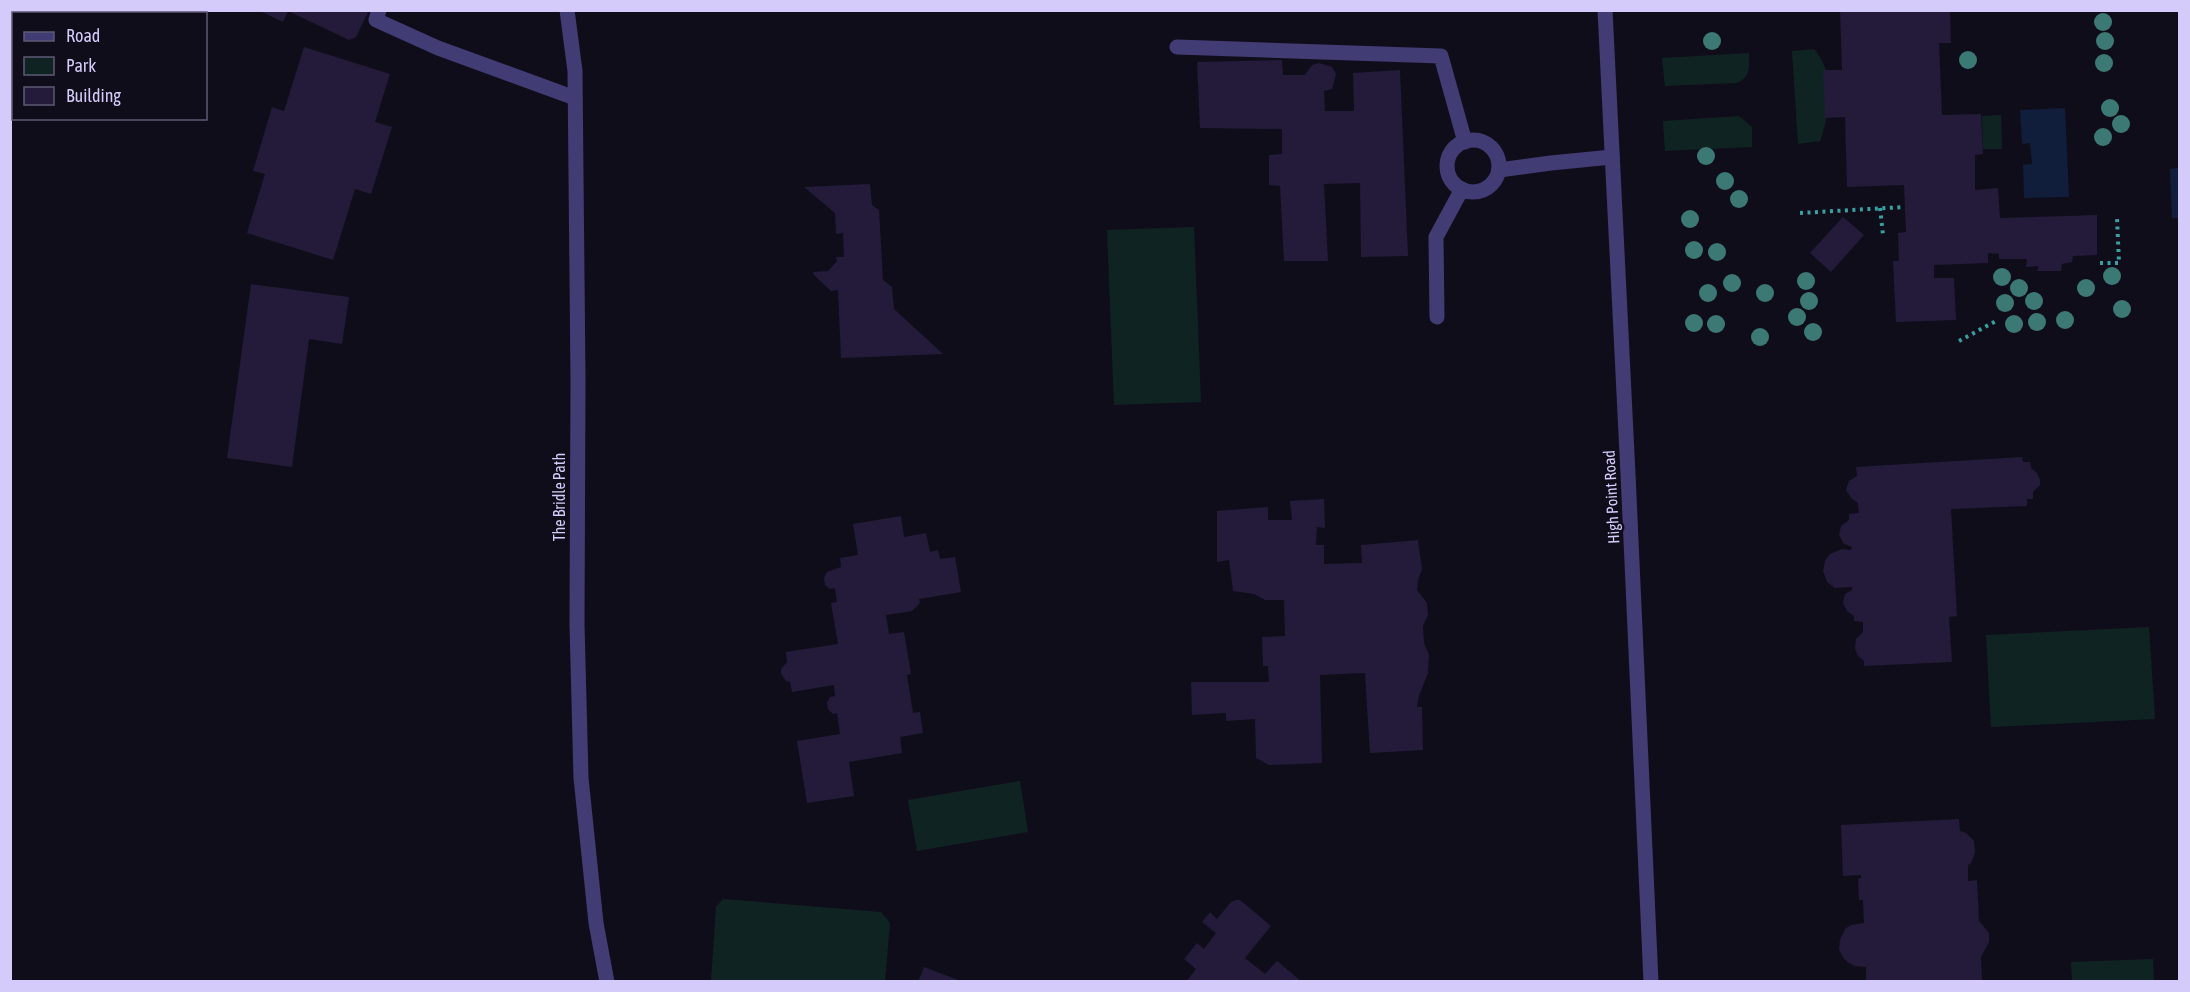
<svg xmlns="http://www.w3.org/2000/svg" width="2190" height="992" viewBox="0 0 2190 992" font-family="'Asap Condensed',sans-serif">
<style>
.green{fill:#102323}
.water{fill:#101e3b}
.building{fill:#231b39}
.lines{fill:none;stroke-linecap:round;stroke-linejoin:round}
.path{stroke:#38a0a1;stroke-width:4;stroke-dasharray:3 4.5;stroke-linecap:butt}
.service{stroke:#423c75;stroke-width:15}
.minor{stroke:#423c75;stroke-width:15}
.tertiary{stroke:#423c75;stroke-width:15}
.tree{fill:#3c7974}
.labels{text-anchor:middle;stroke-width:5;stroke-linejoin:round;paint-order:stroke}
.street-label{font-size:16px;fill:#d4cbfa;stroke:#100d1a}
</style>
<rect width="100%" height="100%" fill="#100d1a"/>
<g class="green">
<path d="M1814 49C1836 74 1830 112 1820 141L1798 144 1792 51Z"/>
<path d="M1749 53C1749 67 1751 77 1737 83L1665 86 1662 58Z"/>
<path d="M2001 115 2002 149H1983L1982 116Z"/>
<path d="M1739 116 1752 127V147L1665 151 1663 121Z"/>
<path d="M1194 227 1201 402 1114 405 1107 230Z"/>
<path d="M2149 627 2155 719 1991 727 1986 635Z"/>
<path d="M1020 781 1028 832 917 851 908 800Z"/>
<path d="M723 899 881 912 890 923 885 981H711L716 907Z"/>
<path d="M2153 959 2154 981H2072L2071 962Z"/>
</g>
<g class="water">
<path d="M2065 108 2069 197 2024 198 2023 165 2032 164 2030 143 2022 144 2020 110Z"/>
<path d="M2179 168V218H2172L2170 169Z"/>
</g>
<g class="building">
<path d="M258 10H369L356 37 349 40 288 11 283 22Z"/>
<path d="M1840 10H1950L1951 43H1939L1942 115 1981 114 1983 154 1975 155V190L1998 188 2000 218 2097 215V255L2073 256 2072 262 2062 264 2061 271H2037L2039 266 2026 267 2027 259H1999V254L1988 253V263L1934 265V278H1954L1956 320 1896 322 1893 261H1899L1898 233 1906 232 1904 185 1847 187 1845 117 1825 118 1823 70H1842Z"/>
<path d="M304 47 390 74 375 122 392 127 371 194 355 189 333 260 247 233 265 174 253 171 272 107 284 111Z"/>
<path d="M1282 60 1283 75H1305L1312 65 1319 63 1332 67 1336 74 1332 89 1324 91 1325 111H1354L1353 73 1400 70 1408 256 1361 257 1360 183 1324 184 1328 261H1284L1280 186 1269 185V155L1282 154V129L1200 128 1197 62Z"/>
<path d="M870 184 872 205 879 210 883 280 892 287 894 309 943 354 841 358 838 290 831 291 814 275 813 272 828 271 837 261 836 257H844L843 233 836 234 835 213 804 187Z"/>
<path d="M1843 217 1864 235 1831 272 1810 253Z"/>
<path d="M251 284 349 297 342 344 309 339 292 467 227 458Z"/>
<path d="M2022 457 2023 462H2030L2031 468 2037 473 2040 480V485L2033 492V499H2027V506L1951 509 1957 616 1949 617 1952 662 1864 666V661L1858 656 1855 649 1856 639 1863 632V622L1854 621V616L1847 611 1843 603 1845 594 1852 590V587L1835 588 1827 582 1823 571 1825 561 1830 554 1842 549 1851 550 1852 547 1844 544 1839 535 1841 526 1849 520V514L1859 513 1858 503 1851 498 1846 490 1849 481 1857 476 1856 467Z"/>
<path d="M1324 499 1325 528 1317 527 1316 545H1324V564L1362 563 1361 545 1418 540 1422 569 1418 580 1417 590 1427 603 1428 615 1423 626 1424 643 1429 655 1428 673 1419 696 1417 707H1422L1423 750 1370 753 1365 673 1320 675 1322 763 1269 765 1256 758 1255 719 1226 721V713L1192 715 1191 682H1269L1268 666H1263L1262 637 1285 636 1284 600H1265L1254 594 1233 591 1229 560 1217 562V511L1268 507V520H1292L1290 501Z"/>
<path d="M901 516 904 537 926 533 930 552 938 550 940 559 955 557 961 592 919 599 920 603 912 611 886 615 889 634 904 632 911 674 907 675 913 713 920 712 923 733 900 737 902 753 849 762 854 796 807 803 797 741 840 734 837 713 833 714 828 709 827 703 830 697 835 696 834 685 792 692 790 682 786 681 781 674V669L787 662 786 652 838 644 831 603 837 602 835 588 830 589 825 585 824 578 827 572 841 567 840 558 858 555 853 524Z"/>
<path d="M1959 819 1960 831 1966 833 1974 841 1975 853 1971 863 1968 865V881L1977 880 1979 921 1989 933V942L1981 957 1982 982H1866V967L1855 966 1849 963 1844 959 1839 950 1840 940 1845 929 1851 925 1864 923 1863 900H1859L1858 879 1861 878V875L1843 876 1841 825Z"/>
<path d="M1236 900H1240L1271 926 1245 958 1265 974 1277 961 1302 982H1186L1196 969 1184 959 1197 943 1204 949 1216 933 1202 922 1210 912 1217 919 1231 902Z"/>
<path d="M924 967 961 981V982H918Z"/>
</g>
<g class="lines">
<g class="path">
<path d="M1880 208 1883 235"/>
<path d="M1800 213 1904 207"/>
<path d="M2100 263H2119L2117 218"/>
<path d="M1959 341 1996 321"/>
</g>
<g class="service">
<path d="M379 10 376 20 438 48 575 98"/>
<path d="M1177 47 1441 56 1465 142"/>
<circle cx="1473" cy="166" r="26"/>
<path d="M1499 170 1551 163 1612 157"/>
<path d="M1437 317 1436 237 1462 189"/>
</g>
<path class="minor" d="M1605 10 1628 474 1651 982"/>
<path class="tertiary" d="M567 10 575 71 578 380 577 624 581 778 596 923 607 982"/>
</g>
<g class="tree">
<circle cx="2103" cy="22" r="9"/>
<circle cx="1712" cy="41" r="9"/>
<circle cx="2105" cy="41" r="9"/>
<circle cx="1968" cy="60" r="9"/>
<circle cx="2104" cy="63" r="9"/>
<circle cx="2110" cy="108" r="9"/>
<circle cx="2121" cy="124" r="9"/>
<circle cx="2103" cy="137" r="9"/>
<circle cx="1706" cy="156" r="9"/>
<circle cx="1725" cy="181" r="9"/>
<circle cx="1739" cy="199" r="9"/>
<circle cx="1690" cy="219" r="9"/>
<circle cx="1694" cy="250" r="9"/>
<circle cx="1717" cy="252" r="9"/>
<circle cx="2112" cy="276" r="9"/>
<circle cx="2002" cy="277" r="9"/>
<circle cx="1806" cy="281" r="9"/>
<circle cx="1732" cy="283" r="9"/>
<circle cx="2019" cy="288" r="9"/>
<circle cx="2086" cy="288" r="9"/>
<circle cx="1708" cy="293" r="9"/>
<circle cx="1765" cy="293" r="9"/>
<circle cx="1809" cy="301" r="9"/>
<circle cx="2034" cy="301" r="9"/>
<circle cx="2005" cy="303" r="9"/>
<circle cx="2122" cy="309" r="9"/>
<circle cx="1797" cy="317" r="9"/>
<circle cx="2065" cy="320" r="9"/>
<circle cx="2037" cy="322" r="9"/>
<circle cx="1694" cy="323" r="9"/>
<circle cx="1716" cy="324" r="9"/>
<circle cx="2014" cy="324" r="9"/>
<circle cx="1813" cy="332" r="9"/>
<circle cx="1760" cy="337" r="9"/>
</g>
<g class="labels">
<g class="street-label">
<text transform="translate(559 497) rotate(-90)" y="6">The Bridle Path</text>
<text transform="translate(1611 497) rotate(-93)" y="6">High Point Road</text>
</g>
</g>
<rect width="2190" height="992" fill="none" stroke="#d4cbfa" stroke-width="24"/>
<rect x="12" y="12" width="195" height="108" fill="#100d1a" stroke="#5e5974" stroke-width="1.5"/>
<rect x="24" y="32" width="30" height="9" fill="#423c75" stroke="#5e5974" stroke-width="1.5"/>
<text x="66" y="42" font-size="18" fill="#d4cbfa">Road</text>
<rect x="24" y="57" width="30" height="18" fill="#102323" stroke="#5e5974" stroke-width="1.5"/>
<text x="66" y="72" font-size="18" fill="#d4cbfa">Park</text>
<rect x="24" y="87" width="30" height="18" fill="#231b39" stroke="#5e5974" stroke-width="1.5"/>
<text x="66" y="102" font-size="18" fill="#d4cbfa">Building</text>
</svg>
